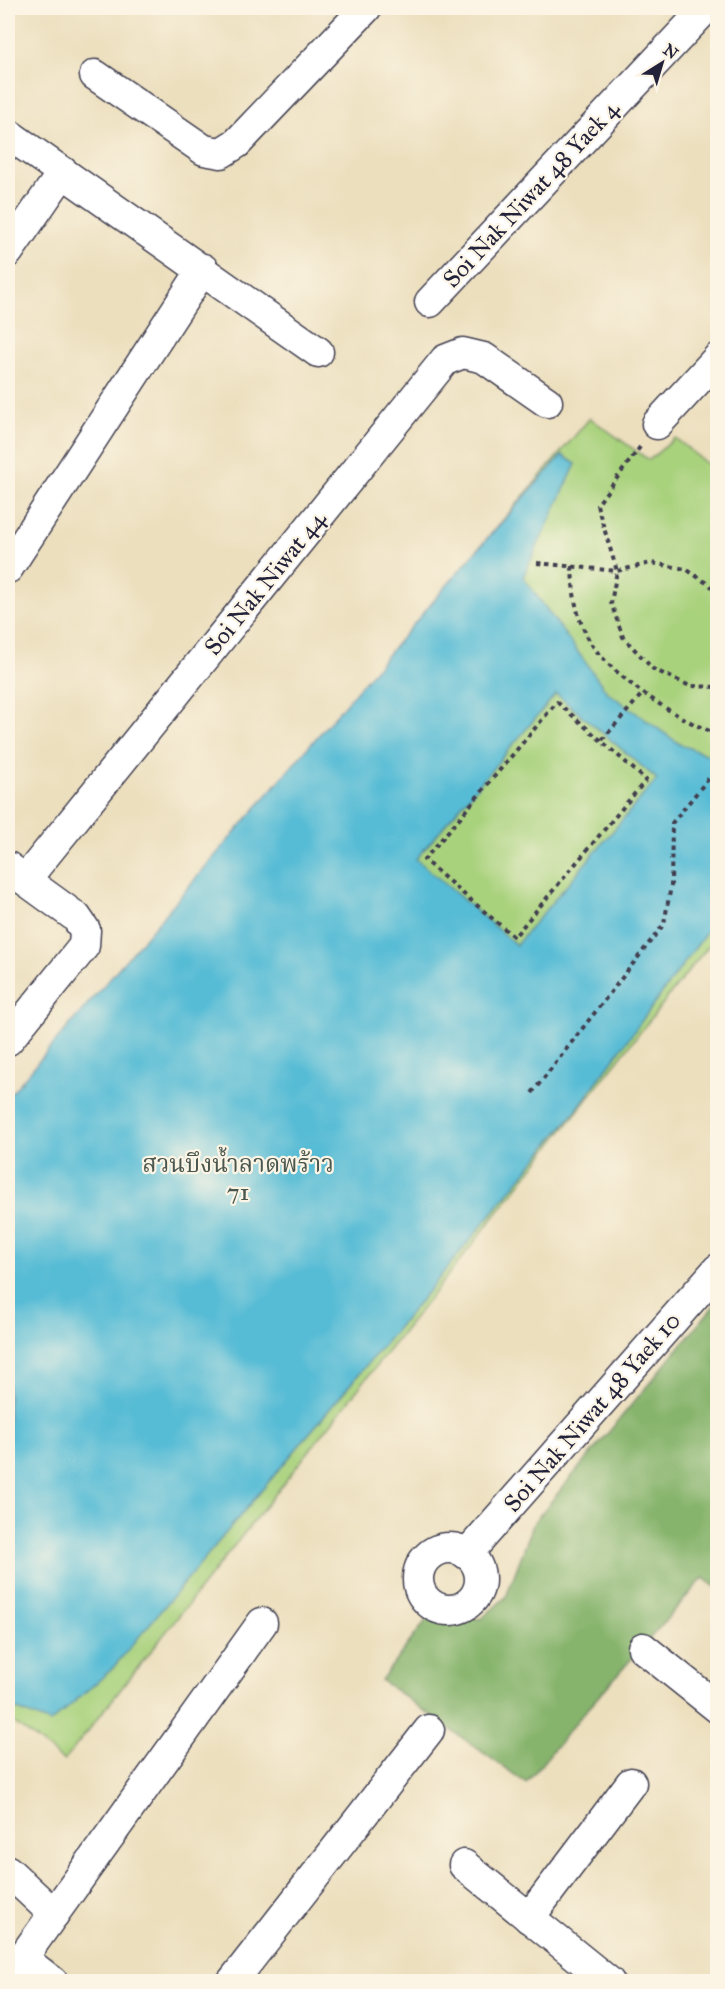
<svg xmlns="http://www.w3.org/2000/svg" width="725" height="1989" viewBox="0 0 725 1989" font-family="'IM FELL Great Primer','Noto Serif Thai',serif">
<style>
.green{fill:#a9d27d;stroke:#667a5c;stroke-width:1.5}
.forest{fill:#86b46c;stroke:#546b54;stroke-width:1.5}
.water{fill:#57bcd5;stroke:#3c6f88;stroke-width:1.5;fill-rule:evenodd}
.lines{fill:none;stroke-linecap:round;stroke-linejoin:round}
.minor-casing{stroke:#403e4f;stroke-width:33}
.path{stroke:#403e4f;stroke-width:4;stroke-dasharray:4.5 4.5;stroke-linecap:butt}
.minor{stroke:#fff;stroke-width:30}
.labels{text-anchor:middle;stroke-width:4.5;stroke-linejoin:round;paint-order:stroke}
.street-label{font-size:24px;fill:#22223b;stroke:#fcf5e5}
.park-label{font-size:24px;fill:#4a574f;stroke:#fcf5e5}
</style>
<rect width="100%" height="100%" fill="#fcf5e5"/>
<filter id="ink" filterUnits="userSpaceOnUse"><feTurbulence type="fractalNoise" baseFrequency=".0167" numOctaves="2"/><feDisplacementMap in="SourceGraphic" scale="12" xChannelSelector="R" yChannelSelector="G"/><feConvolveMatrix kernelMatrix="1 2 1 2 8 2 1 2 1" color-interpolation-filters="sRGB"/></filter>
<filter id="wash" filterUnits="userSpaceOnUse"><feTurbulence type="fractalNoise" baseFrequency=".008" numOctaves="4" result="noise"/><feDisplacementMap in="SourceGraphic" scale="24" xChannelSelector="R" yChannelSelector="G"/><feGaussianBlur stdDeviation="1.35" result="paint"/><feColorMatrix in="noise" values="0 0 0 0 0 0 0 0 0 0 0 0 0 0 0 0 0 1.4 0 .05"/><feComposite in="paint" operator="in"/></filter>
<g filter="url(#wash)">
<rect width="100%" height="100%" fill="#ecdfbe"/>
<path class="green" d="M590 418 649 460 675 438 717 472V935L64 1761 8 1718V1100Z"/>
<path class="forest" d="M717 1302V1588L703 1578 582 1715 526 1783 381 1680 433 1611 481 1619 506 1597 534 1522Z"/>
<path class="water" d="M562 455 576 464 523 577 607 692 681 745 717 758V914L701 940 577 1109 426 1294 112 1669 50 1723 8 1706V1097L485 541ZM556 694 657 779 516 945 416 859Z"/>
</g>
<g filter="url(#ink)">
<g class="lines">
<g class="minor-casing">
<g id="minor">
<path d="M95 75 204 150 221 153 237 143 366 8"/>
<path d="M8 134 318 352"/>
<path d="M8 252 63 172"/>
<path d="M430 302 706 8"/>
<path d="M657 424 718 358"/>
<path d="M8 568 203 269"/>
<path d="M8 867 25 880 445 360 463 353 484 358 547 402"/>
<path d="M8 1040 84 946 85 930 76 917 25 880"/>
<circle cx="449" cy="1579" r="31"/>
<path d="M467 1554 718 1269"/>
<path d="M643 1648 718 1708"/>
<path d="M464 1865 609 1982"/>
<path d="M8 1871 54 1914"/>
<path d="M529 1918 631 1783"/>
<path d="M22 1958 53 1982"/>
<path d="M8 1978 262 1623"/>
<path d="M232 1982 429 1730"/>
</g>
</g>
<g class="path">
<path d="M640 447 597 505 617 571 611 603 623 637 653 669 690 686 718 687"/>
<path d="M537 563 617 571 651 563 686 569 718 591"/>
<path d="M572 566C573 591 575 613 587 636 604 672 680 722 718 734"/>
<path d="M557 702 646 780 514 937 424 860Z"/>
<path d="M602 740 643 693"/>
<path d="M532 1093 664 924 671 886 672 823 718 767"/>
</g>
<use href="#minor" class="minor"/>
</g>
</g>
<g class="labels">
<g class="street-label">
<text transform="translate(531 194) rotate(-47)" y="8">Soi Nak Niwat 48 Yaek 4</text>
<text transform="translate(265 583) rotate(-51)" y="8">Soi Nak Niwat 44</text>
<text transform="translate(592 1412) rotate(-49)" y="8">Soi Nak Niwat 48 Yaek 10</text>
</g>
<g class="park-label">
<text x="238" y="1172">สวนบึงน้ำลาดพร้าว<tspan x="238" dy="28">71</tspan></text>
</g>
</g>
<rect width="725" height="1989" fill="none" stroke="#fcf5e5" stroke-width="30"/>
<g transform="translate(662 63) rotate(37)" stroke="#fcf5e5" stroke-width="4.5" paint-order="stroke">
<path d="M0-4.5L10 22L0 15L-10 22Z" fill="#22223b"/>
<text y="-9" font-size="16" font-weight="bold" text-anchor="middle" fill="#22223b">N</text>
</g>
</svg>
